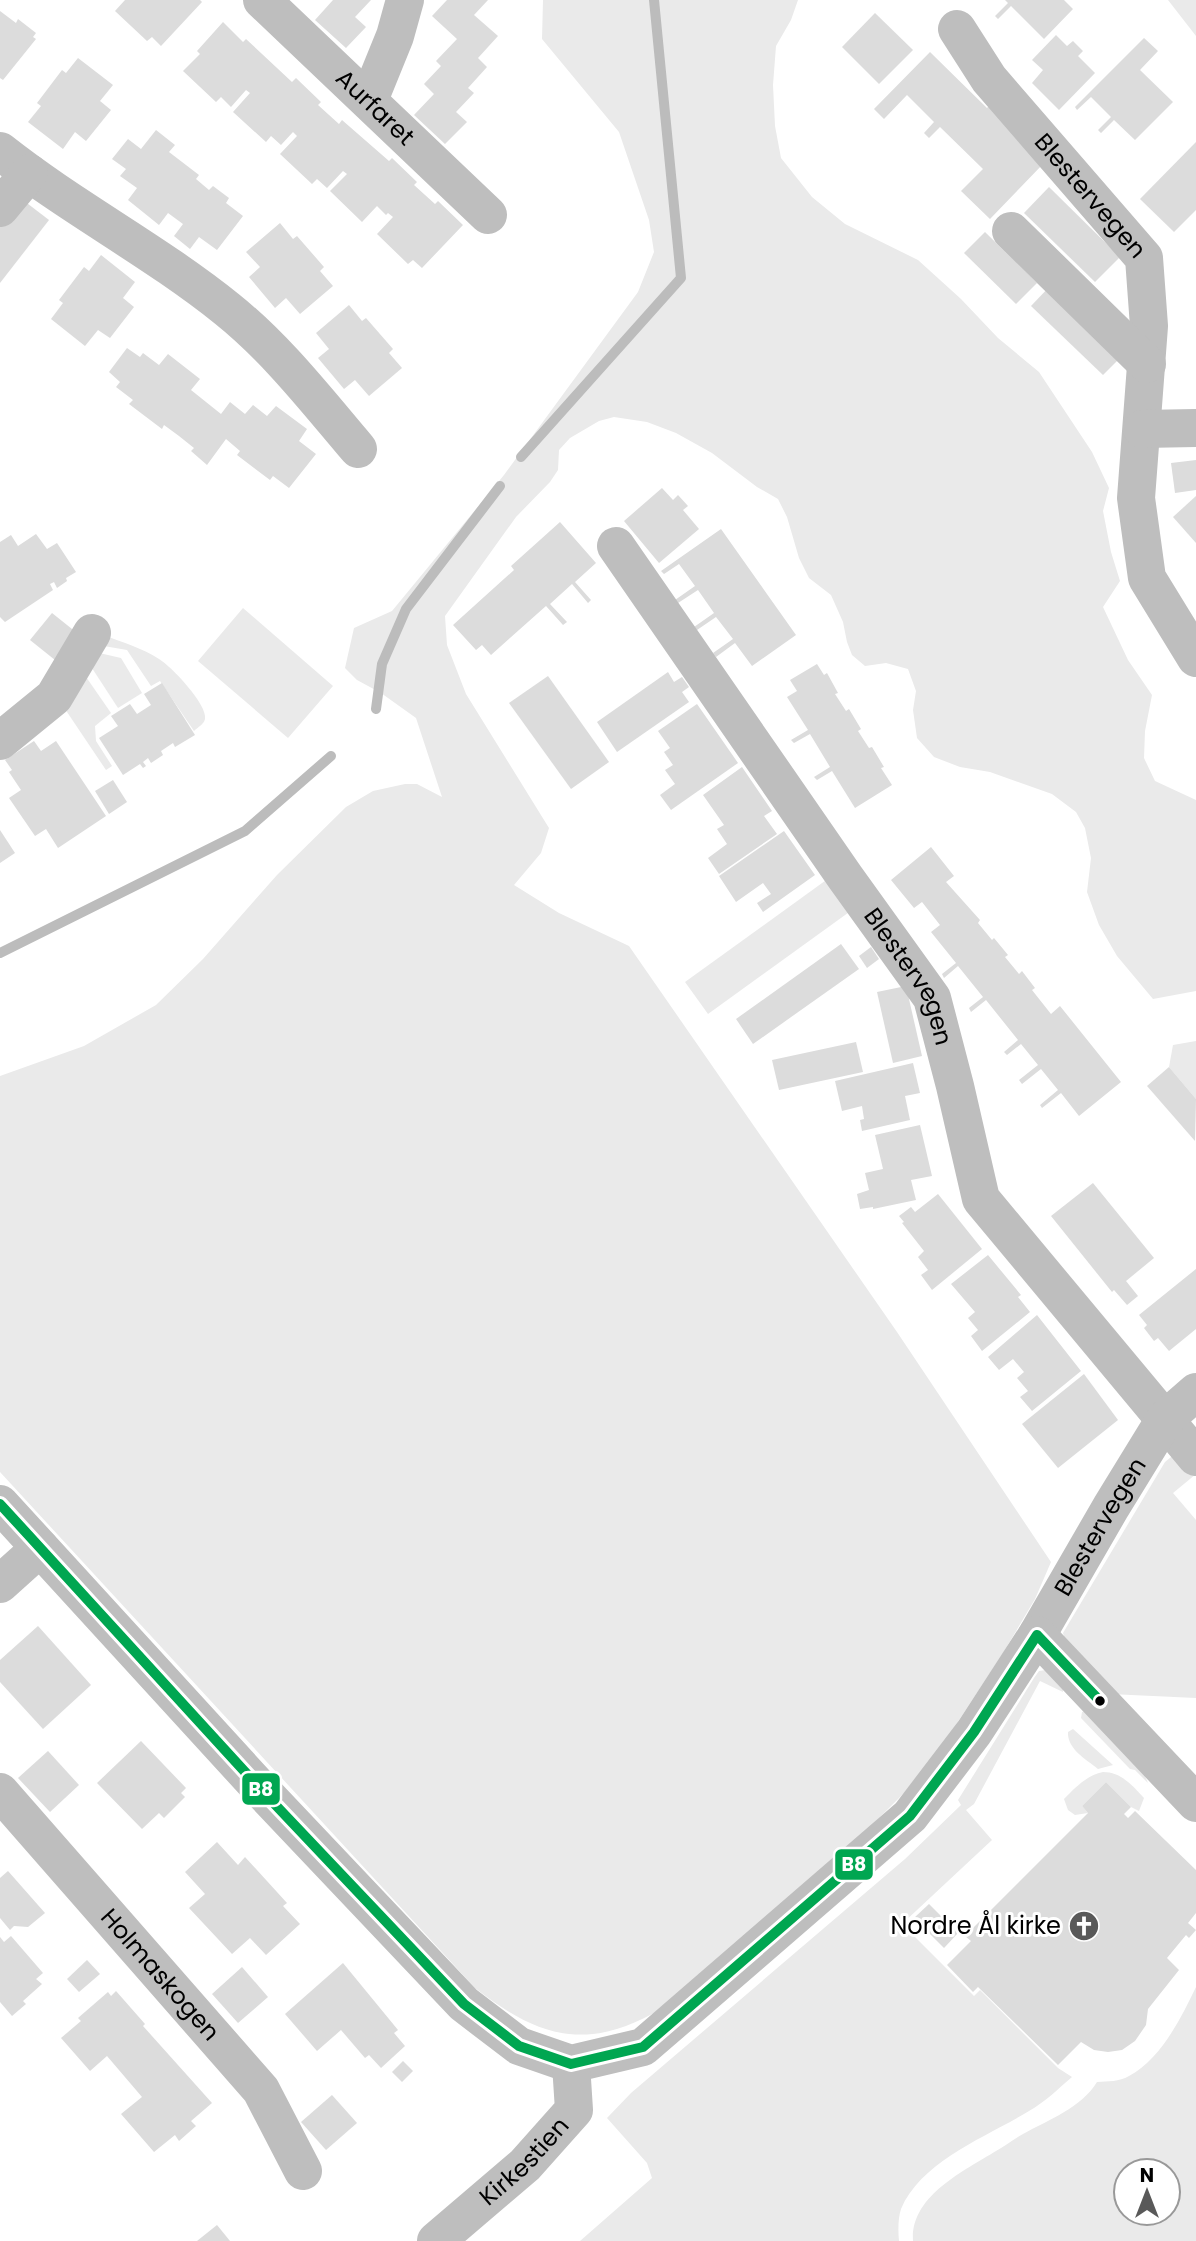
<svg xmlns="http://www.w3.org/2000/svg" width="1196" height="2241" viewBox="0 0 1196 2241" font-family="Poppins,sans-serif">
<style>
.green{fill:#eaeaea;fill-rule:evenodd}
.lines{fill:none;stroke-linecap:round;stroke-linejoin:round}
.stream{stroke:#bcbcbc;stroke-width:10}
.building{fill:#dcdcdc}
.minor{stroke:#bebebe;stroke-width:38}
.bus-1-casing{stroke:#fff;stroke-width:16}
.bus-1{stroke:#00a651;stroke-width:10}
.bus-dot{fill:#000;stroke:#fff;stroke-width:2.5}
.labels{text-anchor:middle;stroke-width:6;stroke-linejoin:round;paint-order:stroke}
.street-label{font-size:24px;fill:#000;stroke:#fff}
.poi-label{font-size:24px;fill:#000;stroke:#fff;text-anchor:end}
.line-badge{stroke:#fff;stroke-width:2.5}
.badge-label{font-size:19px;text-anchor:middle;font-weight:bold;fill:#fff}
</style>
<rect width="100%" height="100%" fill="#fff"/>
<g class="green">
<path d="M543 0H798L791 20 776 46 773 85 775 126 781 158 812 197 845 224 918 260 961 299 998 338 1039 372 1092 452 1109 488 1103 511 1111 552 1120 581 1103 607 1128 660 1152 695 1145 731 1144 758 1155 781 1196 800V991L1153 999 1117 956 1099 925 1087 892 1091 858 1085 828 1076 812 1052 794 990 772 960 767 934 757 917 738 913 710 916 691 908 669 886 663 865 666 852 655 847 642 843 622 831 595 809 578 799 558 787 517 778 499 757 487 712 453 676 433 647 422 614 417 599 421 570 438 559 450 558 470 550 482 516 517 445 616 447 645 466 694 549 828 541 853 514 885 559 913 629 946 897 1332 1051 1562 1035 1599 1003 1653 940 1749 903 1794 858 1839 661 2009C588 2052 539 2038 475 1988L0 1472V1076L84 1046 156 1005 203 959 277 875 346 807 373 791 405 784H417L442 797 416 718 381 693 357 680 345 668 354 628 392 611 504 475 638 292 654 252 649 220 619 132 542 39Z"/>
<path d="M1168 0H1196V36Z"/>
<path d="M243 608 333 686 288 738 198 661Z"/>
<path d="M103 635C122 642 142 648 159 659 171 666 208 705 205 719 204 724 198 727 194 731L160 681 151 686 127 650 98 645Z"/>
<path d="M95 652 121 658 142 693 118 708 90 665Z"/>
<path d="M84 674 111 713 95 726 96 741 112 766 106 770 65 709Z"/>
<path d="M829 878 852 910 708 1014 685 982Z"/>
<path d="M1196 1041V1099L1169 1067 1173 1045Z"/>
<path d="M1182 1448 1196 1474 1173 1493 1196 1520V1698L1110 1694 1068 1650 1063 1633 1165 1462Z"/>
<path d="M1046 1670 1063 1683V1692L1040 1681 974 1804 966 1810 992 1840 902 1924 974 1996 980 1990 1058 2068 1072 2077C1058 2089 1045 2102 1029 2111 987 2137 922 2160 901 2209 898 2218 898 2231 899 2241H580L652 2178 647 2163 607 2118 631 2093 905 1859 961 1805 958 1800 1034 1678 1039 1671Z"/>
<path d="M1089 1710 1136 1756 1148 1783 1135 1770 1130 1769 1081 1718 1082 1712Z"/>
<path d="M1073 1729 1113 1765 1098 1769C1086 1759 1067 1749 1068 1732Z"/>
<path d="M1103 1772C1121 1772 1132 1785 1144 1798L1139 1811 1131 1807 1106 1782 1082 1806 1088 1813 1075 1815 1068 1810 1064 1799C1075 1788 1087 1775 1103 1772Z"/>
<path d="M1196 1987V2241H913C910 2196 964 2171 996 2151 1005 2146 1014 2139 1023 2134 1048 2120 1081 2108 1097 2082 1108 2081 1119 2082 1129 2076 1161 2059 1181 2018 1196 1987ZM1168 2171V2213H1126V2171Z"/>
</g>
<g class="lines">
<g class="stream">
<path d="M521 457 681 278 654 0"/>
<path d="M376 709 382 664 406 609 500 486"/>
<path d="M0 953 245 831 331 756"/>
</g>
</g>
<g class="building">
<path d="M125 0H200L202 2 161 46 152 37 147 41 115 11Z"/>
<path d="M333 0H371L355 17 366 27 346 48 315 20Z"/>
<path d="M447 0H488L474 15 498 36 478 58 487 67 468 88 474 93 456 112 467 122 445 144 414 115 434 94 424 84 441 66 436 61 457 39 432 16Z"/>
<path d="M1005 0H1064L1073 9 1044 39 1011 6 998 19 995 16 1008 3Z"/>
<path d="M0 11 16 23 18 19 36 33 33 37 36 39 3 80 0 78Z"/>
<path d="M875 13 913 50 879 84 842 47Z"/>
<path d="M223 22 243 42 246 39 292 82 296 78 321 102 318 105 339 124 342 120 389 161 392 158 417 182 414 185 435 204 438 201 463 225 422 268 413 260 408 264 377 234 393 217 388 213 386 215 377 206 362 222 330 191 347 174 343 171 327 188 317 179 312 184 280 154 297 136 293 132 281 145 271 136 266 142 233 112 250 93 246 90 231 107 221 97 216 102 183 71 200 54 197 51Z"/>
<path d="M1056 35 1067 46 1073 41 1083 51 1078 56 1095 73 1059 110 1032 83 1043 70 1032 60Z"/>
<path d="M1144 38 1158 51 1140 70 1173 102 1135 140 1114 120 1101 133 1098 130 1111 117 1091 97 1077 110 1075 107Z"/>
<path d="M930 52 987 108 995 100 1044 163 990 219 961 191 983 169 940 127 929 138 924 133 934 122 907 95 884 119 874 109Z"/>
<path d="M78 58 113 85 100 101 111 110 86 141 75 132 63 149 28 122 41 106 37 103 62 70 66 73Z"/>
<path d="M156 130 175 145 169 152 199 175 196 179 209 190 213 186 229 198 226 203 243 216 217 250 199 237 190 249 174 236 183 224 168 213 159 225 128 200 137 188 120 176 126 169 112 159 128 139 141 149Z"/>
<path d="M1196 142V210L1174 232 1140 199Z"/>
<path d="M1049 187 1120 257 1095 282 1024 213Z"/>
<path d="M19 197 49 220 0 283V221Z"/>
<path d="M280 223 293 239 297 236 324 267 320 271 333 286 300 314 286 298 275 308 249 277 260 267 246 252Z"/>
<path d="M985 232 1037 283 1016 304 964 253Z"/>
<path d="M101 255 135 282 123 298 134 307 110 338 98 330 85 346 51 319 63 303 59 300 84 267 89 271Z"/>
<path d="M1052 284 1124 354 1103 375 1031 306Z"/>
<path d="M349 305 362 321 366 318 393 349 389 353 402 368 369 396 355 380 344 389 318 358 329 349 316 333Z"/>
<path d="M127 348 140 357 143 353 159 365 168 354 200 379 191 390 221 414 230 402 245 414 253 405 267 416 276 406 307 429 299 441 316 454 289 488 273 476 270 480 237 455 240 451 226 439 207 465 191 451 194 448 179 436 164 425 162 429 129 404 133 400 116 387 120 382 109 372Z"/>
<path d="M1196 460V490L1175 493 1171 463Z"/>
<path d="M662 488 673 500 678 495 688 506 683 510 699 529 659 563 624 521Z"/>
<path d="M1196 496V543L1173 517Z"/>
<path d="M560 522 596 563 575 582 591 600 588 603 572 584 550 604 567 622 563 625 546 606 491 655 482 645 476 650 453 625 514 570 511 566Z"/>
<path d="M721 529 796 635 752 666 735 643 716 657 713 653 733 639 716 617 697 630 694 627 714 613 698 590 678 603 675 600 695 586 679 564 664 574 661 571Z"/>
<path d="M36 534 47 549 57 543 76 572 66 578 67 581 57 588 54 582 50 584 53 590 5 622 0 617V542L11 535 18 546Z"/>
<path d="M52 613 77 633 55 660 30 640Z"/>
<path d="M817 664 824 675 827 673 838 693 835 694 846 711 849 709 861 729 858 731 869 748 872 747 884 767 881 768 892 785 855 808 832 771 817 780 814 777 830 767 810 734 794 743 791 740 808 730 787 697 797 691 790 680Z"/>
<path d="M668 672 674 682 682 677 689 687 682 692 689 702 617 752 597 722Z"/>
<path d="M548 676 609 762 571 789 509 703Z"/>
<path d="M162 683 195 735 175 747 173 743 161 751 163 755 151 763 148 758 143 762 146 766 143 768 140 764 123 775 99 738 118 726 111 716 130 704 137 714 151 705 144 694Z"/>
<path d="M697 704 738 763 671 810 660 795 675 784 665 770 673 765 664 752 670 748 658 731Z"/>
<path d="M34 741 41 751 56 741 106 816 58 848 46 829 35 836 9 798 21 790 9 772 12 770 5 760Z"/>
<path d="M742 767 772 811 764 816 777 834 719 874 708 858 727 844 717 829 724 825 703 795Z"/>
<path d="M113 780 127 802 109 814 95 791Z"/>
<path d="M0 830 15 853 0 863Z"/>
<path d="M784 831 815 875 763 912 757 903 771 894 763 883 736 902 719 876Z"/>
<path d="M931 847 954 876 946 882 980 920 978 923 992 940 994 938 1008 955 1005 957 1019 974 1022 971 1035 988 1032 990 1051 1014 1060 1006 1121 1082 1079 1116 1061 1093 1042 1108 1040 1105 1058 1090 1041 1069 1022 1084 1019 1080 1038 1065 1021 1044 1007 1055 1004 1052 1018 1040 986 1000 971 1012 969 1008 983 997 958 966 944 978 942 974 956 963 931 932 940 925 922 902 914 908 891 880Z"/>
<path d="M841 944 859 969 753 1044 736 1019Z"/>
<path d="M871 947 879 959 867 968 859 956Z"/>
<path d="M906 986 922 1056 893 1063 877 992Z"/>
<path d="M856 1042 863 1072 779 1090 772 1060Z"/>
<path d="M913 1063 920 1093 905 1096 910 1120 862 1131 860 1120 864 1119 862 1106 842 1111 835 1081Z"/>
<path d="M1169 1067 1196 1099 1195 1141 1147 1086Z"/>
<path d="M920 1125 932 1176 911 1180 916 1200 873 1209V1207L860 1209 857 1194 869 1190 865 1173 883 1169 875 1135Z"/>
<path d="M1093 1183 1154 1258 1126 1281 1138 1296 1127 1305 1114 1290 1112 1292 1051 1216Z"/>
<path d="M938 1194 982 1249 932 1290 921 1275 928 1270 918 1257 924 1251 902 1223 904 1222 899 1216 911 1207 915 1212Z"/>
<path d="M988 1255 1021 1295 1018 1297 1030 1312 982 1351 971 1336 978 1330 968 1318 975 1312 951 1284Z"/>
<path d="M1196 1269V1329L1169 1351 1158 1338 1154 1341 1144 1328 1147 1325 1139 1315Z"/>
<path d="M1037 1315 1081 1371 1032 1411 1020 1397 1028 1391 1017 1378 1024 1372 1013 1359 999 1370 988 1357Z"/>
<path d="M1084 1374 1118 1420 1058 1468 1022 1424Z"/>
<path d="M38 1626 91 1685 43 1729 0 1682V1660Z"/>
<path d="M141 1741 186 1788 181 1793 185 1797 164 1818 159 1813 142 1829 97 1783Z"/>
<path d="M48 1751 79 1785 50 1812 18 1778Z"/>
<path d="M1106 1782 1131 1807 1124 1814 1128 1818 1135 1811 1196 1870V1913L1188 1923 1196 1930 1189 1938 1186 1935 1167 1958 1179 1970 1148 2009 1146 2025 1135 2041 1122 2050 1108 2052 1094 2050 1081 2042 1058 2065 978 1987 973 1992 947 1965 971 1941 965 1936 1088 1813 1082 1806Z"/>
<path d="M217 1842 238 1865 245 1857 287 1903 283 1906 300 1924 266 1955 250 1938 232 1954 189 1908 205 1894 185 1872Z"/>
<path d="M8 1871 45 1913 28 1927 14 1926 10 1930 0 1918V1878Z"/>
<path d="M929 1904 958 1933 944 1948 914 1918Z"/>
<path d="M11 1936 43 1973 36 1979 42 1984 23 2001 26 2004 12 2016 0 2002V1937L4 1942Z"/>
<path d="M87 1960 100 1974 79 1992 67 1979Z"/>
<path d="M343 1963 398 2030 394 2033 405 2046 381 2068 369 2055 365 2058 341 2030 317 2051 285 2014Z"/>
<path d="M242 1967 268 1997 238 2023 212 1994Z"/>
<path d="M116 1991 145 2024 143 2026 212 2103 191 2121 196 2126 179 2141 175 2135 154 2152 121 2114 142 2097 107 2056 90 2071 61 2038 81 2021 78 2018 108 1992 111 1996Z"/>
<path d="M403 2061 413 2071 402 2082 392 2072Z"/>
<path d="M332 2095 357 2123 326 2150 301 2122Z"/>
<path d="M217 2225 230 2241H197Z"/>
</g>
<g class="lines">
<g class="minor">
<path id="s1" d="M262 0 488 215"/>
<path id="s2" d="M957 29 989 79 1144 258 1149 326 1136 498 1147 578 1196 658"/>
<path d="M369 100 395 36 405 0"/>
<path d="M0 151C72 208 155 251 227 309 277 349 317 401 358 449"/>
<path d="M0 208 29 173"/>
<path d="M1011 231 1147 364"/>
<path d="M1142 429 1196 428"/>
<path id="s3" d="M616 546 845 877 932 998 955 1086 981 1199 1196 1457"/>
<path d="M0 741 54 697 92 633"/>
<path id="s4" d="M0 1504 267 1796 464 2004 519 2046 571 2064 643 2047 910 1816 974 1732 1037 1635 1111 1507 1165 1419 1196 1392"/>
<path d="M0 1584 40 1548"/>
<path d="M1037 1635 1196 1803"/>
<path id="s5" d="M0 1792 261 2090 303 2171"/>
<path id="s6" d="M436 2241 525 2165 574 2110 571 2064"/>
</g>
<g class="bus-1-casing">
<path id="bus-1" d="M0 1504 267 1796 464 2004 519 2046 571 2064 643 2047 910 1816 974 1732 1037 1635 1100 1701"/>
</g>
<use href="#bus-1" class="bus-1"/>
</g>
<defs>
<g id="church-disc" transform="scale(1.575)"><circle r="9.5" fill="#595959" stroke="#fff"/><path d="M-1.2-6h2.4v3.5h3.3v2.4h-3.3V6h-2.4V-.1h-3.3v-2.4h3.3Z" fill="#fff"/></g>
</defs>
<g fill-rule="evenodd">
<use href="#church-disc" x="1084" y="1926"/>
</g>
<circle class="bus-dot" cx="1100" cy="1701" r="6"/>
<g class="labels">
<g class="street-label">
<text dy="8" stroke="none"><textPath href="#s1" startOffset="156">Aurfaret</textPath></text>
<text dy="8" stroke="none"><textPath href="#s2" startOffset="214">Blestervegen</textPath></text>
<text dy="8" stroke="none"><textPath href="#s3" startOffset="522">Blestervegen</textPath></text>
<text dy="8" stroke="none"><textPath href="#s4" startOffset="1580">Blestervegen</textPath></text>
<text dy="8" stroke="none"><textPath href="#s5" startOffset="243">Holmaskogen</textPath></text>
<text dy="8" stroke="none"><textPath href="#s6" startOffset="119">Kirkestien</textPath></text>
</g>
<g class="poi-label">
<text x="1061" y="1934">Nordre Ål kirke</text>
</g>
</g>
<g class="line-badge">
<rect x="241" y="1772" width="40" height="34" rx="7" fill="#00a651"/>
<rect x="834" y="1848" width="40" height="33" rx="7" fill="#00a651"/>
</g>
<g class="badge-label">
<text x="261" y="1796">B8</text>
<text x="854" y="1871">B8</text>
</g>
<g transform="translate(1147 2192)"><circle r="33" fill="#ffffff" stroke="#999999" stroke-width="2"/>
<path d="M0-5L12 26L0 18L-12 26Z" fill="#595959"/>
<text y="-10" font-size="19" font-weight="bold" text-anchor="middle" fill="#000000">N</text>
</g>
</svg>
